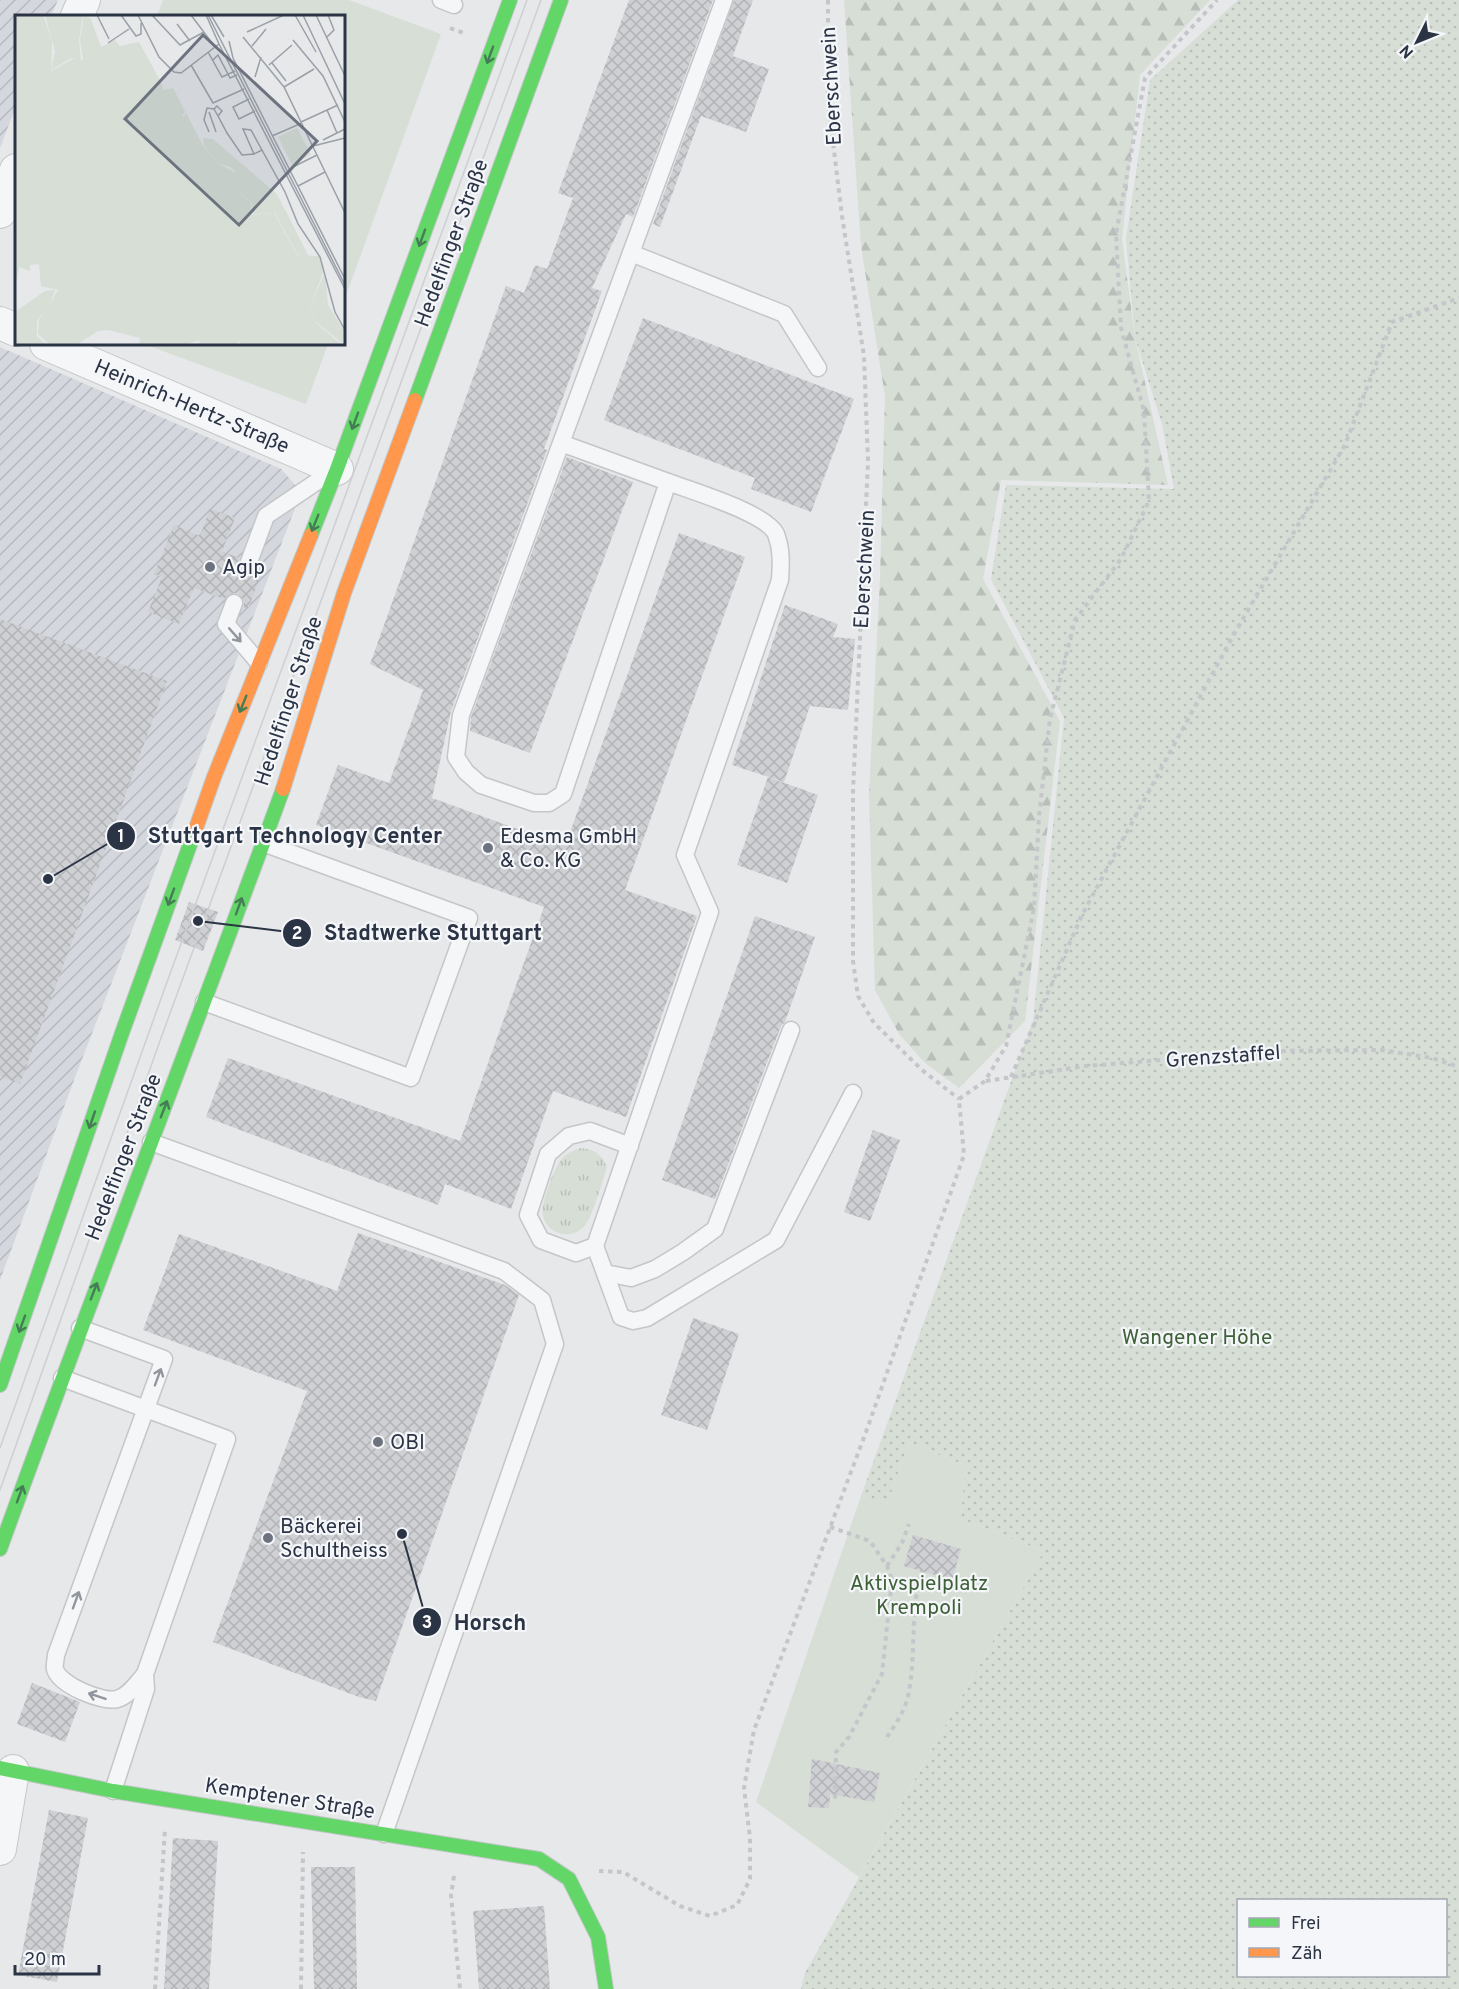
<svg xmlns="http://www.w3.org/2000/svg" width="1459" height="1989" viewBox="0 0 1459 1989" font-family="Overpass,sans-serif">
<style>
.industrial{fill:url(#industrial-furrows)}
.grass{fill:url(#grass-tufts)}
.forest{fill:url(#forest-firs)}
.park{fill:#d6ded6}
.garden{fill:url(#garden-dots);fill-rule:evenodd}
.building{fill:url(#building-cross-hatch)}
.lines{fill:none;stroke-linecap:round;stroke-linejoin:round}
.lane-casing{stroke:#c4c6c8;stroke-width:19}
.street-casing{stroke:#c4c6c8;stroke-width:34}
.fast-casing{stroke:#c4c6c8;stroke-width:16}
.slow-casing{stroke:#c4c6c8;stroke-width:16}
.path{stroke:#c5c6ca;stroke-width:4;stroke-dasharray:4.5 4.5;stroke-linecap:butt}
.lane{stroke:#f5f6f7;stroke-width:16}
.street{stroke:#f5f6f7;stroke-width:32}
.fast{stroke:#63d668;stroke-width:14}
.slow{stroke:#ff974d;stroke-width:14}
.tram{stroke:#cecfd2;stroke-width:1.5}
.oneway{stroke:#447d55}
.oneway2{stroke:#90959e}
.poi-dot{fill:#6c737f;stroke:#f4f6f9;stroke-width:2}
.labels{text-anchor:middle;stroke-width:4.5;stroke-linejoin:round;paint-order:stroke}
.street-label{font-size:21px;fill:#2b3445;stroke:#f4f6f9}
.poi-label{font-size:21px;fill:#2b3445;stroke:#f4f6f9;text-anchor:start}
.park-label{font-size:21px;fill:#3f6138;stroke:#f4f6f9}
.inset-road{fill:none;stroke:#9ba0a8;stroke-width:1.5}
.view{fill:#6c737f;fill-opacity:0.15;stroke:#6c737f;stroke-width:3}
.inset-edge{fill:none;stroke:#2b3445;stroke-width:3}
.leader{fill:none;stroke:#2b3445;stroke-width:2}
.callout-dot{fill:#2b3445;stroke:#f4f6f9;stroke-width:2}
.mark-label{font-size:18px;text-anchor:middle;font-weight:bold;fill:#fff}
.callout-label{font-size:22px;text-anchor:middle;font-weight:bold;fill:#2b3445;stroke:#f4f6f9;stroke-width:4.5;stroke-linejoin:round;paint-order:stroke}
</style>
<defs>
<pattern id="industrial-furrows" width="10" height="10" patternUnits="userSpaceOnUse" patternTransform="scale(1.5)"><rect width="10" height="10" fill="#d4d7dd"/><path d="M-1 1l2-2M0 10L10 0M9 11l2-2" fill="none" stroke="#b6b9bf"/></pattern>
<pattern id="grass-tufts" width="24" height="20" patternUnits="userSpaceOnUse" patternTransform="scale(1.5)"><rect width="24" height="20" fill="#d6ded6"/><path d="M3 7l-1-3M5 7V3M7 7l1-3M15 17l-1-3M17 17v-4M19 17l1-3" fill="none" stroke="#b8bfb9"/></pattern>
<pattern id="forest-firs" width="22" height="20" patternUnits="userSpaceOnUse" patternTransform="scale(1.5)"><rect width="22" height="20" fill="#d6ded6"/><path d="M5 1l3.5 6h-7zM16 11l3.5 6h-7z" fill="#b8bfb9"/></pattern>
<pattern id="garden-dots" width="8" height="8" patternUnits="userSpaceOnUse" patternTransform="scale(1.5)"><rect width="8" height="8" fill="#d6ded6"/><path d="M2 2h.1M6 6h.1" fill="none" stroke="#b8bfb9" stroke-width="1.8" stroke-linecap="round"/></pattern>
<pattern id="building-cross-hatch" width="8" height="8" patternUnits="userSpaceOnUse" patternTransform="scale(1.5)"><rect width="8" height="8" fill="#ced0d3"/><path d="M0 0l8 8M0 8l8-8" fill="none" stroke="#b1b3b6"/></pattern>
</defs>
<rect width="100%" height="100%" fill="#e6e8ea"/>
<g class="industrial">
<path d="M0 0H58L51 16H16V106L0 148Z"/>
<path d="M0 347 281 469 296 486 298 495 296 506 74 1080 0 1280Z"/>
</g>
<path class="grass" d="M581 1148C596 1150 601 1154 607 1167 603 1180 593 1214 586 1224 574 1241 548 1236 543 1216 540 1205 555 1164 564 1156 569 1152 575 1150 581 1148Z"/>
<path class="forest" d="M844 0H1210L1140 75 1122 239 1135 338 1168 485 1001 480 983 579 1060 721 1025 1021 959 1088 925 1063 899 1034 875 990 869 794 880 578 885 396 861 246Z"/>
<g class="park">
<path d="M163 0H349L441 34 344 301V16H157Z"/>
<path d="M144 344H328L306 404Z"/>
<path d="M909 1443 965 1465 961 1519 1044 1551 859 1877 756 1802 861 1496 887 1504Z"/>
</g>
<path class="garden" d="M1238 0H1459V1989H801L805 1973 1044 1551 961 1519 965 1465 909 1443 887 1504 861 1496 1033 1021 1064 718 991 579 1006 485 1174 489 1162 424 1135 338 1126 239 1150 80ZM1238 1900H1446V1976H1238Z"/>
<g class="building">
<path d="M629 0H713L633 217 626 214 592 288 602 291 544 449 547 450 451 711 432 798 565 846 679 533 745 557 625 890 697 916 626 1117 553 1091 511 1209 445 1184 438 1205 206 1117 228 1058 460 1141 544 907 316 825 338 765 389 783 423 690 370 664 506 286 524 293 535 265 547 269 573 198 558 193Z"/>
<path d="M734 0H753L733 56 769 69 746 132 701 116 660 227 653 224Z"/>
<path d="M643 318 854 399 811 512 751 489 755 478 604 420Z"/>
<path d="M567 457 633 482 530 753 470 731 471 717Z"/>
<path d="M210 509 235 518 222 551 239 558V564L245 572H251L259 565 264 567 248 609 244 607V601L238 593H232L224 599 194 588 179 624 148 612 162 577 154 574 174 525 200 536Z"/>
<path d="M785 605 838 624 833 637 855 639 848 710 810 706 784 782 732 765Z"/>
<path d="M0 619 167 681 20 1084 0 1076Z"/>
<path d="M768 777 818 795 787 883 737 865Z"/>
<path d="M189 902 218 912 203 951 175 940Z"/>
<path d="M755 916 815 937 785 1022 781 1026 715 1199 662 1180Z"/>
<path d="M873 1130 900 1140 870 1221 844 1212Z"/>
<path d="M358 1233 505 1285 519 1295 376 1701 359 1697 213 1642 307 1391 143 1330 179 1234 337 1291Z"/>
<path d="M693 1318 739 1334 707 1430 661 1415Z"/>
<path d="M913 1535 961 1549 952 1580 904 1566Z"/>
<path d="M32 1683 80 1702 65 1742 17 1724Z"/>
<path d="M812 1759 880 1773 874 1802 830 1794 829 1808 808 1807Z"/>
<path d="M49 1810 88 1818 57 1982 18 1975Z"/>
<path d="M173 1838 218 1841 209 1989H164Z"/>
<path d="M311 1867H355L357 1989H314Z"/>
<path d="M544 1906 550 1989H479L473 1911Z"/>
</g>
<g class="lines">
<g class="lane-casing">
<g id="lane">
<path d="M441 0 454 5"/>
<path d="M631 253 784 314 818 368"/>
<path d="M561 443 668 482 563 794 549 803H534L481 785 466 772 456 757 461 715 724 0"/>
<path d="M249 562 266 516 331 472"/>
<path d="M234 603 226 624 259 663"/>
<path d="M204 1002 411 1078 469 918 263 843"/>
<path d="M151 1142 504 1271 542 1300 555 1344 384 1834"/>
<path d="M630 1146 590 1131 569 1136 548 1154 528 1215 541 1240 576 1253 595 1246 710 912 685 855 780 580C781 564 782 550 776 534 766 513 692 491 668 482"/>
<path d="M595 1246 621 1317 633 1321 647 1318 776 1240 853 1093"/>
<path d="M605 1273 631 1278 655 1269 683 1252 715 1229 791 1030"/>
<path d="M80 1328 164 1359 56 1655C56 1659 54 1665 55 1669 59 1685 103 1703 117 1699 129 1696 137 1683 145 1674"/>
<path d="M62 1378 227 1439 145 1674 146 1689 113 1791"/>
</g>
</g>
<g class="street-casing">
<g id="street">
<path d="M77 16 84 0"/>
<path d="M0 212 16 170"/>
<path d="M0 323 16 330"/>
<path d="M46 344 337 469"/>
<path d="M0 1849 13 1771"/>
</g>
</g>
<g class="fast-casing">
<g id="fast">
<path d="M415 400 561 0"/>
<path d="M311 535 337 469 510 0"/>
<path d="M0 1385 122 1033 196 828"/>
<path d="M0 1549C92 1295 190 1043 283 789"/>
<path d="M0 1768 113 1791 539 1859 569 1879 598 1937 606 1989"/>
</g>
</g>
<g class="slow-casing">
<g id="slow">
<path d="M283 789 344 593 415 400"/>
<path d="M196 828 214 777 311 535"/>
</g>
</g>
<g class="path">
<path d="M828 0V101L842 216 864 356 868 461 853 792V961L858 996 874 1023 922 1070 959 1099"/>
<path d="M450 28 466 34"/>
<path d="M1011 1077 1082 915 1234 634 1345 445 1392 322 1459 298"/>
<path d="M986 1081 1086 1066 1275 1051 1381 1050 1432 1058 1459 1067"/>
<path d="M959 1099 985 1081 1006 1046 1034 908 1039 816 1050 719 1075 620 1121 559 1149 501 1144 411 1121 328 1116 234 1145 78 1217 0"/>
<path d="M830 1527 870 1541 887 1566 892 1580 882 1674 849 1737 836 1752 835 1801"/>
<path d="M887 1566 902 1543 909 1524"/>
<path d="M892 1580 918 1582"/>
<path d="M887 1737C895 1725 905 1711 908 1696 917 1655 909 1612 922 1571"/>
<path d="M599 1871 623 1872 680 1906 710 1916 737 1905 750 1879V1838L744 1788 754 1730 866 1432 964 1155 959 1099"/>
<path d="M454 1876 451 1895 460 1989"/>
<path d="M155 1989 165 1828"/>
<path d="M301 1989 303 1852"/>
</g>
<use href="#lane" class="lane"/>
<use href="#street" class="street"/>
<use href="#fast" class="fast"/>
<use href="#slow" class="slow"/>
<g class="tram">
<path d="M0 1448 167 982 527 0"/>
<path d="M0 1490 161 1038 541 0"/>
</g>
</g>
<defs><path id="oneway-shaft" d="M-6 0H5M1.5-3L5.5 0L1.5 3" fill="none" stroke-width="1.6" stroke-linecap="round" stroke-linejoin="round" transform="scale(1.5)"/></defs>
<g class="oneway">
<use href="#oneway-shaft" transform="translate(490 55) rotate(110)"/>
<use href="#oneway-shaft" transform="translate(422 238) rotate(110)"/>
<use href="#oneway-shaft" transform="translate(355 421) rotate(110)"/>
<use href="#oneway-shaft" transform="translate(315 523) rotate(112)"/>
<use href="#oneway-shaft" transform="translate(243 704) rotate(112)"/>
<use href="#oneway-shaft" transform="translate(171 897) rotate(110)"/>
<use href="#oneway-shaft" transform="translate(239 906) rotate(-70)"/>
<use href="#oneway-shaft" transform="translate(164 1109) rotate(-69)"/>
<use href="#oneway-shaft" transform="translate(92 1120) rotate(109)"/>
<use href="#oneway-shaft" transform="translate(94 1291) rotate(-69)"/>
<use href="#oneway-shaft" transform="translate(22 1324) rotate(110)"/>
<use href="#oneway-shaft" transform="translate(20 1494) rotate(-70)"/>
</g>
<g class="oneway2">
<use href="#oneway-shaft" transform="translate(235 635) rotate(49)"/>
<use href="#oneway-shaft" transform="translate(158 1377) rotate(-70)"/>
<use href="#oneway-shaft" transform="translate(76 1600) rotate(-70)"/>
<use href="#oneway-shaft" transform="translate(97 1696) rotate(-162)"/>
</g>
<g class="poi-dot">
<circle cx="210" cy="567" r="6"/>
<circle cx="488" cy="848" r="6"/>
<circle cx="378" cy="1442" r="6"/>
<circle cx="268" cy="1538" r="6"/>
</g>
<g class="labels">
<g class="street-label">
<text transform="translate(831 86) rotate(-93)" y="7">Eberschwein</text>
<text transform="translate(451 243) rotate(-70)" y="7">Hedelfinger Straße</text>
<text transform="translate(192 406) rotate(23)" y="7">Heinrich-Hertz-Straße</text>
<text transform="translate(864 569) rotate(-87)" y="7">Eberschwein</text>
<text transform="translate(288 701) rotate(-72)" y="7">Hedelfinger Straße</text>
<text transform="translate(1223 1056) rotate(-4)" y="7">Grenzstaffel</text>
<text transform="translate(123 1157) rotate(-69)" y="7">Hedelfinger Straße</text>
<text transform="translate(290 1798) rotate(9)" y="7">Kemptener Straße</text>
</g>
<g class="poi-label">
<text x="222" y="574">Agip</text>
<text x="500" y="843">Edesma GmbH<tspan x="500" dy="24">&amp; Co. KG</tspan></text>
<text x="390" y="1449">OBI</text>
<text x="280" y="1533">Bäckerei<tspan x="280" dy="24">Schultheiss</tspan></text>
</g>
<g class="park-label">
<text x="1197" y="1344">Wangener Höhe</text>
<text x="919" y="1590">Aktivspielplatz<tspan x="919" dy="24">Krempoli</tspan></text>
</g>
</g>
<g transform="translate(15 15)">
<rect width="330" height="330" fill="#e6e8ea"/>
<path d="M188 123 198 124 262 179 294 242 282 239 260 198 238 199 237 188 212 168 221 158 216 152 204 149 189 131ZM310 257 313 290 330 317 327 328 300 306 295 292Z" fill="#d6ded6"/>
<path d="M30 0H68L64 25 66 46 57 43 36 55 40 36Z" fill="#d6ded6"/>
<path d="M158 73 170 96 166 103H157L148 75ZM282 113 296 140 277 150 263 122Z" fill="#d6ded6"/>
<path d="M0 0H28L37 25 36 56 58 44 68 45 65 24 69 0 76 4 86 32 100 25 105 31 124 27 146 67 157 103 170 101V96L188 131 204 149 221 158 212 168 236 188V200L259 198 282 240 304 241 309 255 295 292 300 307 327 330H227L224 326 221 330H185L184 325 170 330H124L125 323 93 315 83 316 61 330H35L23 319 24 305 30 295 22 306V321L31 330H0V297L30 276 40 275 35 289 43 275 26 271 24 249 15 250V256L4 252 0 274Z" fill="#d6ded6"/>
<path class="inset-road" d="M82 0 94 24M106 0 121 21 126 19V8M123 0 144 42 159 57 166 58 204 29M137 0 165 30 189 17M176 0 200 32M191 0 204 29M193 0 330 270M196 0 209 22M280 0 301 37M288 0 330 89M301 0 330 61M162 9 175 26M232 17 269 0M228 22 269 72 330 198M312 22 319 15 313 0M278 25 308 61 330 107M214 26 218 43 330 264M93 28 114 14M204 29 330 274M237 31 251 14M193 37 207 62 220 56M198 45 203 40 215 63 222 60M257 48 271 66M176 50 198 88 229 74M254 50 277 30M240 62 246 42M269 72 299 54M234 84 218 92 224 104 240 96M312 95 322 118M194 97 201 117M203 101 207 96 202 91 199 94 203 101 212 118 227 140 239 139M286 107 323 90M194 117 189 105 192 93 199 94M257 121 287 108M308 125 330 114M298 131 330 123M247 135 239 139 228 114 236 115 270 177 283 209 305 242 320 297 330 315M278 152 302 140M283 171 310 157"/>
<path class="view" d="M188 20 302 126 224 210 110 104Z"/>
<rect width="330" height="330" class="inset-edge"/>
</g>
<path class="leader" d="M48 879L121 836M198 921L297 933M402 1534L427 1622"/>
<g class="callout-dot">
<circle cx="48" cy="879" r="6"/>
<circle cx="198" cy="921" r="6"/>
<circle cx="402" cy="1534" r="6"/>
<circle cx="121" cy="836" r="15"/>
<circle cx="297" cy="933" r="15"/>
<circle cx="427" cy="1622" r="15"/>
</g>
<g class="mark-label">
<text x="121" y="842">1</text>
<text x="297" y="939">2</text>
<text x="427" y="1628">3</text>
</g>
<g class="callout-label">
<text x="295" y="843">Stuttgart Technology Center</text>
<text x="433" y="940">Stadtwerke Stuttgart</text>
<text x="490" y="1630">Horsch</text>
</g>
<rect x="1237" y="1899" width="210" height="78" fill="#f4f6f9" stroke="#a4a8b1" stroke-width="1.5"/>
<rect x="1249" y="1918" width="30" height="9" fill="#63d668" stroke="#a4a8b1" stroke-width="1.5"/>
<text x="1291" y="1929" font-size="18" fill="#2b3445">Frei</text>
<rect x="1249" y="1948" width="30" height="9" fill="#ff974d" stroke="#a4a8b1" stroke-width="1.5"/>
<text x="1291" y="1959" font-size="18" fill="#2b3445">Zäh</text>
<g transform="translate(1417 42) rotate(227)" stroke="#f4f6f9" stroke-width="4.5" paint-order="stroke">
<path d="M0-4.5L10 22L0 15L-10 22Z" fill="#2b3445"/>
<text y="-9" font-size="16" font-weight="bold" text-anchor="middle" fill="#2b3445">N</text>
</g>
<path d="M15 1965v9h84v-9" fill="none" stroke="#2b3445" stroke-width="3"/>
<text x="24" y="1965" font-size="18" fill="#2b3445" stroke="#f4f6f9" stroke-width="4.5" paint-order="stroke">20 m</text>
</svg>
